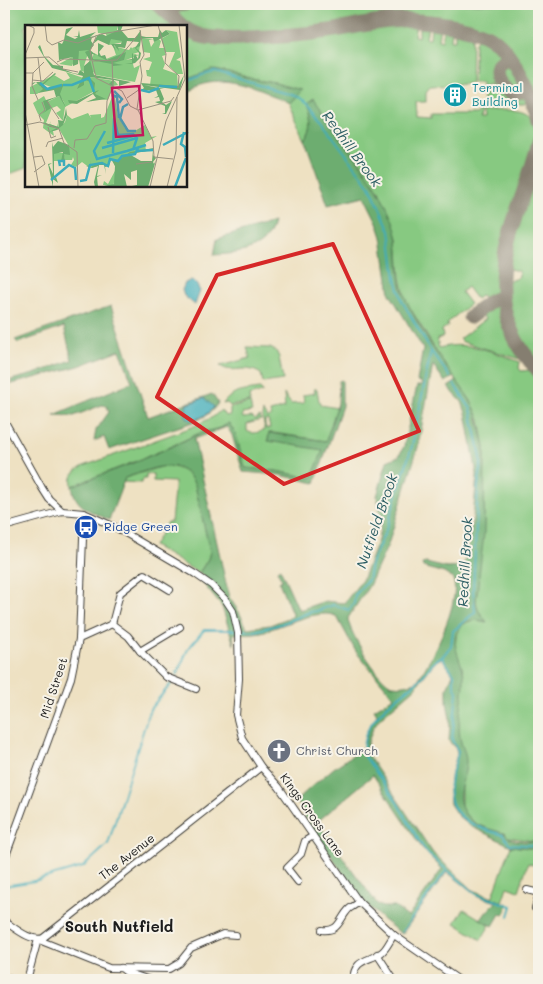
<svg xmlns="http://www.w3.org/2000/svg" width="543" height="984" viewBox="0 0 543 984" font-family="Mali,sans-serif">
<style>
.green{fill:#87c981;stroke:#52724e}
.forest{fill:#6dad6f;stroke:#446446;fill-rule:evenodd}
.water{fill:#3dacba;stroke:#2c646b}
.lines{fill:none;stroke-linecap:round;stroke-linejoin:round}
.stream{stroke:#3dacba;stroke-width:2}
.taxiway{stroke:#857e6f;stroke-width:15}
.minor-casing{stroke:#3c3a35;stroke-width:8}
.minor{stroke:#fff;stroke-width:6}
.marked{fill:none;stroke:#d62828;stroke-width:4;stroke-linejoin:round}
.labels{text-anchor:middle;stroke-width:4;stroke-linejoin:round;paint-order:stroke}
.culture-label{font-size:12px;fill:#0d838f;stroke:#f7f3e8;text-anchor:start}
.transit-label{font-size:12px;fill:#164399;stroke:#f7f3e8;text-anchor:start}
.street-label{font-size:12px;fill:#1c1c1c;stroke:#f7f3e8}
.worship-label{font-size:12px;fill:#5b616d;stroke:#f7f3e8;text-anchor:start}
.water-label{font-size:14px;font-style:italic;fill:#2b5d63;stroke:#f7f3e8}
.quarter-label{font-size:15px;font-weight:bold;fill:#1c1c1c;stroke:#f7f3e8}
.inset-river{fill:none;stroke:#3dacba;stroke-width:2.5}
.inset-road{fill:none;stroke:#9a9280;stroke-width:1}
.view{fill:#c2185b;fill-opacity:0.15;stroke:#c2185b;stroke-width:2.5}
.inset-edge{fill:none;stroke:#1c1c1c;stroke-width:2.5}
</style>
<rect width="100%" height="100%" fill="#f7f3e8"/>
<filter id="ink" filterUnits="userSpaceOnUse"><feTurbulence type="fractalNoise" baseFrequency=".02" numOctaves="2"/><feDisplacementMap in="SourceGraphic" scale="10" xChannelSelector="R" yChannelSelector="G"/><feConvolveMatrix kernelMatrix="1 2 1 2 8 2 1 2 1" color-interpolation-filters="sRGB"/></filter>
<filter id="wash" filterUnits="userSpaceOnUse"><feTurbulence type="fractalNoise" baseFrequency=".0096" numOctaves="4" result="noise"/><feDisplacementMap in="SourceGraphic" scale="20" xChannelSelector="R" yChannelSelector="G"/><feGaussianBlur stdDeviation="1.12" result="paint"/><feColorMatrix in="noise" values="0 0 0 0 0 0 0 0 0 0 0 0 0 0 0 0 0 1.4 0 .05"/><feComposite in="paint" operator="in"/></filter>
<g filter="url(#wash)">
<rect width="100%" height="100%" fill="#eee1c2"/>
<g class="green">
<path d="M4 4H153L177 26H26V168L4 176Z"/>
<path d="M163 4H539V107C534 90 513 49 499 39 475 21 417 14 389 17 367 20 347 26 325 29 286 33 247 35 208 34 190 33 175 17 163 4Z"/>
<path d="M399 24 416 25 414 36 419 37V25L428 26 426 38H430L431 26 440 27 438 39 442 40 443 28 452 29 451 40H455V30L471 34 472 41 471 82H468L467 84 430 85 426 90V101H416L417 117 431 118V114H475L477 111H480L478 119H482L481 111C508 111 540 102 535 141L500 257 497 270V291C492 298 487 299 480 296L476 299 467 287 461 292 470 304 447 323 448 326 442 330 443 337 437 339 439 348C467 340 494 352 520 362L519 368 521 371 532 370 539 376V842L508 837 504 833 492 831 476 824 465 814 461 805V752L458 724 463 671 455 647 456 638 461 626 467 622 477 620 486 622 478 610 476 602 484 522 485 447 480 420 472 402 444 364 406 301 401 278 398 238 379 190 359 160 313 101 306 105C312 119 313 127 305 140L288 103 299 90 275 83 250 79 216 70 198 75 186 80V38C233 43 281 42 327 35 352 32 375 25 399 24Z"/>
<path d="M479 37 491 42 500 53C500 63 489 66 495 77L492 79 493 82 485 85V87H482V81H473L475 42Z"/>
<path d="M507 64 521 86 517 91 508 88 502 80 499 71V68L502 65Z"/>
<path d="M493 83 495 86 498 85 509 95 527 98V103L524 105 484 104 482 102V88H485V94H488L490 85Z"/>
<path d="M539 156V364C520 344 507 318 506 290L509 289 505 288 506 281 516 279 519 276 518 271 510 269 507 265Z"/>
<path d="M491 304H495L498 306 503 321 521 355 520 359 463 342 459 339 485 319 481 312Z"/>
<path d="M247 347 270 348 276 351 279 357 283 380 263 383 261 374C244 363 233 375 220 366L250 358Z"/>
<path d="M260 389 263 392 249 396 250 402 230 406 227 403 223 404C231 391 246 391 260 389Z"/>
<path d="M314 389H317L319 401 321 405 337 408 326 441 274 433H269L268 440 324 450 312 478 276 471 245 468 236 435 229 423C218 431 205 430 193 436 154 455 113 470 72 486 70 475 75 471 84 466L192 427 213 417 221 410 225 416 230 415V408L250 403 252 412 242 414 243 418 252 417 255 420 260 417 261 420 247 424V431C253 435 258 432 264 430V426L265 425 266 429 270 428 268 420 265 421V425H264L262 416 263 412 267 418 271 417 270 412 285 408 284 394 291 404 304 403 303 395 315 393Z"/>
<path d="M163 466C177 466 189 472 195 485L210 552 208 559 199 573 153 546 167 522H171L175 482 153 481V474H146V479H143L142 483 122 482 125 478Z"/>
<path d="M511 846 539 849V867L528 863 519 891 507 887 502 902 492 898Z"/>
<path d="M464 909 490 925 481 940 455 923Z"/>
</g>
<g class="forest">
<path d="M212 70 229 73 250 79 275 83 300 90 288 103C280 98 271 96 262 92 236 82 212 76 186 92V80Z"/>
<path d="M313 100C340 140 375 174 393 221 402 243 397 266 402 288 407 309 440 360 454 377L445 382 433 365 418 447 388 545 369 586 348 618C348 631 378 679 390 684 397 687 410 685 417 681 430 663 462 601 453 579L444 573 423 567 422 564 426 563 447 568 462 567 466 559 473 516 477 475 466 413 462 402 448 387 457 381 469 398 477 413 485 447 484 534 476 601 478 610 487 622C477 619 465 619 459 629 448 647 465 662 464 680 464 699 457 719 460 738 461 745 466 752 466 760 467 778 453 794 464 812 473 827 489 828 503 833 506 834 507 836 509 838 517 842 530 841 539 842V849L511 846 470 826 457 815 450 804 449 791 450 779 457 754 456 749 449 741 450 719 447 703V688L453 674 442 658 436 661 414 689 379 719 373 728 365 751 433 853 473 890 508 904 504 915 500 914 493 926 480 919 496 902 478 896 447 872 402 934 399 932 383 920 358 896 303 814 301 806 295 802 312 786 335 767 363 748 369 728 377 714 374 709 394 697 356 652 337 617C323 606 278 628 261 632 252 634 243 633 233 634L234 645 222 607 203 583 206 579 199 573 208 559 210 552 195 485C180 453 150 470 125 478L109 520C91 511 75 508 72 486L133 463 173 446 200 433 221 428 229 423 236 435 245 468 276 471 312 478 323 450 268 441 269 433 326 441 338 403 339 381 342 380V406L315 483 280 475 243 472 232 435 227 427 194 439 229 597 239 612 247 628 270 625 293 616 279 582 282 580 277 570 280 568 299 610 325 601 344 603 362 580 378 540 382 519 377 496 387 461 399 456 404 446 417 386H421L422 383 417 381 423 349 390 294 382 237 377 222 364 196 328 205 305 140C313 127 312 118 306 105ZM373 775 422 848 442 869 408 917 395 907H384L378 905 317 822Z"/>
<path d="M273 222C272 227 270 233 267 237 256 253 231 254 214 255L217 239Z"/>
<path d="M111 306 148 417 212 394 218 403C212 413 203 418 193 422L109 450 104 437 94 441 96 430 109 412 107 406 102 405 74 416 54 415 132 382 120 350 79 366 12 384 11 380 34 374 72 360 64 327 18 343 15 340ZM203 398 210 411 203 416H186L187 404Z"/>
</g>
<g class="water">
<path d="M191 280 195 282 200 291 195 305 184 296 182 290 185 283Z"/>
<path d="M204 398 214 407C208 415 198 420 189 420L186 416V405Z"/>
</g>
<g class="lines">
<g class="stream">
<path d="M186 82 202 75 215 72 293 95 301 100 321 121 370 186 390 231 396 278 402 301 431 351 450 377"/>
<path d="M454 384 471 409 481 458V470L478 485 473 591 475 612 453 631 451 646 442 657 454 674V684L457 692 452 740 458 751C457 760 453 768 451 777 442 816 473 827 503 835L510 844 539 846"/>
<path d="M239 630 255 631 281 624 310 612 316 611 333 605 349 610 354 603 355 595 368 580 371 564 386 530 412 446 431 351"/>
<path d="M441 657C432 661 427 673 420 679 397 700 361 717 363 754L395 799 422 846 429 855 476 894 512 906 509 916"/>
<path d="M176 676 188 649 204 630H235"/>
<path d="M4 886 34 881 83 867 108 844 150 709 171 684"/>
<path d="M402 932 446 871"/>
</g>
<g class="taxiway">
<path d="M158 4 182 26"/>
<path d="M160 6 165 7 184 4"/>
<path d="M186 29C203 41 225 38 245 38 273 37 301 35 329 31 346 29 363 24 381 22 410 18 472 23 496 41 513 54 534 99 539 120"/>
<path d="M507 54V57C503 60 497 63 496 69 495 78 505 92 513 94 519 95 523 91 529 93"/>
<path d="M539 142C518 225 467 296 539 371"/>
<path d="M470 317 491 301 501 297"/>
</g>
</g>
</g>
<g filter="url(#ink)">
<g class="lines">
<g class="minor-casing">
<g id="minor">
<path d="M4 420 42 488 49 499 62 511"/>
<path d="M4 527 62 511 84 513 115 527 195 574 211 585 225 599 233 611 238 633 239 679 236 715 242 738 261 767 279 787 359 902 394 935 459 980"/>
<path d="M112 624 128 636 140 651 166 677 196 689"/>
<path d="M79 639 112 624 120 593 144 574 170 590"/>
<path d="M140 651 180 627"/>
<path d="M4 861 71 678 79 639 84 513"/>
<path d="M298 882 287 868 301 854 305 841 313 836"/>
<path d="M527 890 539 893"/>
<path d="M535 908 539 893"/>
<path d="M4 921C14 927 30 942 43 938L261 767"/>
<path d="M322 930C340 932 339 919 349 909 351 907 356 905 359 902"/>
<path d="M377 954 394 980"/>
<path d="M121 968 126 972 150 980"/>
<path d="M8 980 10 978 13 980"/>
<path d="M27 980 37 943 39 940 109 968 169 969 179 963 191 948 223 934 236 935"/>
<path d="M353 980C354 958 369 962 382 952 387 948 390 940 394 935"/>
</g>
</g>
<use href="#minor" class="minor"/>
</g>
</g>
<path class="marked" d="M333 244 419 431 284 484 157 397 217 275Z"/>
<defs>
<g id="building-disc" transform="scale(1.25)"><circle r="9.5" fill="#0f9aa8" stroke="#f7f3e8"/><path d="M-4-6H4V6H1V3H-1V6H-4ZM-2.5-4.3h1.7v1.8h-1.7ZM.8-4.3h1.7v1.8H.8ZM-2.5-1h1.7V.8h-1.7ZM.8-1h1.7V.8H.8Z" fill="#fff"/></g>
<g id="bus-disc" transform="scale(1.25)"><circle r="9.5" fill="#1a4fb4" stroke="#f7f3e8"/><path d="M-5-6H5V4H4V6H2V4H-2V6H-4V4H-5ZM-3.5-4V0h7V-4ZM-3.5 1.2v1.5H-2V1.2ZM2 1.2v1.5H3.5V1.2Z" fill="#fff"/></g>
<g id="church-disc" transform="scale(1.25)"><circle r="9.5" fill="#6b7280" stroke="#f7f3e8"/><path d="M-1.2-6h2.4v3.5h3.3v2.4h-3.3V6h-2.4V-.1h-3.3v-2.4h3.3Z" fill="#fff"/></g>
</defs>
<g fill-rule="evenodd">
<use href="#building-disc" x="455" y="95"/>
<use href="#bus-disc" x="86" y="527"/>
<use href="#church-disc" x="279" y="751"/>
</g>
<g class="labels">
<g class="culture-label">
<text x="472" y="92">Terminal<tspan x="472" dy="14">Building</tspan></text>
</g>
<g class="transit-label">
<text x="104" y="531">Ridge Green</text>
</g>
<g class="street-label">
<text transform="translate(54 688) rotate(-72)" y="4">Mid Street</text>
<text transform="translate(312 815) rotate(54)" y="4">Kings Cross Lane</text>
<text transform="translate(127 857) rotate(-38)" y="4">The Avenue</text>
</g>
<g class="worship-label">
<text x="296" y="755">Christ Church</text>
</g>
<g class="water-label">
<text transform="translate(352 149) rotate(54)" y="5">Redhill Brook</text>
<text transform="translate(377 521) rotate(-71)" y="5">Nutfield Brook</text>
<text transform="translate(465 562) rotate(-87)" y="5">Redhill Brook</text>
</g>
<g class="quarter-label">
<text x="119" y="932">South Nutfield</text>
</g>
</g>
<g transform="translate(25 25)">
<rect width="162" height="162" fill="#eee1c2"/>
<path d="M72 0H92V5L100 13 99 17 84 20 81 9 73 8ZM141 5 152 7 156 32 151 35 155 36 158 49H152L144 41 150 27H140L141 30 137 31 140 39 138 44 152 49 153 62 125 60 126 52 122 51 121 45H124L127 37 118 34 125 32V28L118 27 117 14H129L124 15 126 22 132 13 136 16 134 23H139L136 14 145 9ZM115 20 114 27 108 29 114 30 101 35H107L109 43 115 40 110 57 71 50 62 40 65 35 79 37 67 34 69 28 81 34 91 30 88 21 104 25 106 22 109 26 107 23ZM52 25V29L55 25H64L59 41 63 42 64 48 56 46 54 35 49 36 47 41 34 39 47 32ZM41 47 67 56 64 52 90 56 93 60 88 61 83 75 73 74 69 69 72 67H68L40 82 38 96 31 88 36 85 32 81 27 83 21 98 24 100 26 96 25 99 32 102 33 98 34 103 40 97 42 90 47 94 63 88 66 93 65 90 76 89V93L79 92 89 67 93 91 100 103 108 107 120 100 126 112 132 111 120 118 121 126 102 129 99 144H95L96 160H90V157L87 161 78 160 79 156 83 159 91 144 88 135 85 134 83 141 74 137 70 140 73 141 65 143 57 137 51 142 46 140 49 135 48 132 47 135H40L39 131 38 136H28L29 128H44V121L34 104 28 106 29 111 18 103 19 95 13 89 8 78 19 71 22 77 34 71 40 79 31 64 18 59 15 61 19 64 12 69H5V62L29 50 39 56 45 53Z" fill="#87c981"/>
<path d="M92 0H98L96 5 103 13H110L116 5V11L121 12H133L135 5 137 8 141 5 145 9 129 17 128 13 116 14 115 21 111 23 116 28 115 33 110 38 106 39H100L107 38V35H101L107 34V29L108 28V34L110 29 113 34 114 28 110 23 114 17 102 16 100 23 93 22 94 26 89 20 91 26 86 19H96L97 16 86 14 84 20 73 15 68 19 72 11 67 12 66 16 69 20 65 25 71 30 67 29 68 34 81 35 73 31V18L79 21 74 27 76 31 80 30 82 35 101 27 99 35 88 38 98 40 88 41V45L87 39 65 35 69 50 106 57 94 61V56L89 55 88 61 84 59 88 55 64 52 70 58 69 67 74 65 70 69 81 74 61 77 71 73 68 69 52 79 44 78 43 75 51 76 68 68 67 58 59 54V60L52 64 58 51 27 43 19 32 13 22 15 20 19 31 28 40 38 41V44L48 48 53 49 55 45 59 48V41L65 36 60 27 64 25 54 26 53 39 48 41V32L34 35 33 17 37 19 39 15 41 4 48 2 41 10 50 14 53 12 48 11H53L54 5 55 12 71 7 65 12 77 9 81 11 93 5ZM30 48 31 49 28 51 18 60 23 64 38 59 41 60 38 61 35 69 41 83 42 90 38 100 32 105 24 107 32 103 25 102 17 97 34 102 33 95 38 96 40 89H34H40L41 83 34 71 23 76 26 83 17 89 21 85 18 76 31 72 29 65 13 68 18 64 11 57 7 60 11 69 7 61V58L11 57H16L17 59ZM159 50 155 65 119 60 139 64H135L139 74 137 77 141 80 147 76 141 89H137L140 88V81L130 77 135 76 134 72 129 73 133 71 131 65 115 66 119 63 116 58 153 61ZM33 116 44 120 45 130 39 129 40 135 36 136 38 127 29 129V154L31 152 33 158 28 154V162L23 139 27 138 24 140 28 149 27 117 28 122ZM129 123 128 130 131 133 128 137 129 139 131 135 123 162H74L89 159 90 141 86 134 84 141 80 142 81 149 79 140H74L72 151 77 150 72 152 73 162H70L69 157 73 141 67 143 61 141 66 140 65 135 66 142 74 137 83 141 85 134 89 135 92 136 105 127ZM128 125 127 136H116L104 129ZM112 145V160L102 162 99 149 106 155V147Z" fill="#6dad6f" fill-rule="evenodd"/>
<path class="inset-river" d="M15 58 22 64 37 60M38 60H47L64 53 69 67M134 61 152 62M116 65 124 67 134 63M89 66 97 74 94 78M87 70 92 72 94 93M89 93 93 110 108 109 112 113 108 125M95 93 103 106H111M95 94 98 82 103 79M80 106 69 126 72 134 83 131M159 107 156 119 160 122 161 132M82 118 108 111M138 120 163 107M77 123 112 113M102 126 121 120M112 126 128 125M88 128 89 94M83 131 102 126M35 141 34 136H39V141M26 155 44 140 50 143 51 155M55 156 61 155 65 140 77 138 83 141 85 134 93 136 97 131 110 129 113 123M150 162 161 133"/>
<path class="inset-road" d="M20 0 22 16 27 20 39 15 53 18 76 9 131 0M133 0 141 29 140 38 154 51 153 63M71 12 65 26 71 53 97 66 105 81 113 85 146 76 149 72M0 30 9 8V3L3 0M24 32 38 44 53 47M0 33 24 32M13 33 16 57M68 36 92 35 113 10M87 36 88 61M32 37 39 34 67 35M0 48H8L19 37M8 48 7 61 13 75M7 55 18 56 28 47M102 73 115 64M22 76 34 94M112 84 117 51 115 37 119 30 115 5M113 85 128 116 129 132 148 134M0 87 14 162M16 96 14 90 20 85 17 77M0 100 15 97 34 104 39 118 52 127 53 162M23 102 26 113 31 111M21 122 23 117 38 113M49 123 50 115 62 114 70 101 81 98 82 76 88 61M9 132 17 131 20 139 9 147M111 139 127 137M125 162 141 96 160 54 154 0M142 162 151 126 152 72"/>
<path class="view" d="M114 61 118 110 91 112 87 63Z"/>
<rect width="162" height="162" class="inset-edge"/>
</g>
<rect width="543" height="984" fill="none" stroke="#f7f3e8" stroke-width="20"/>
</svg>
